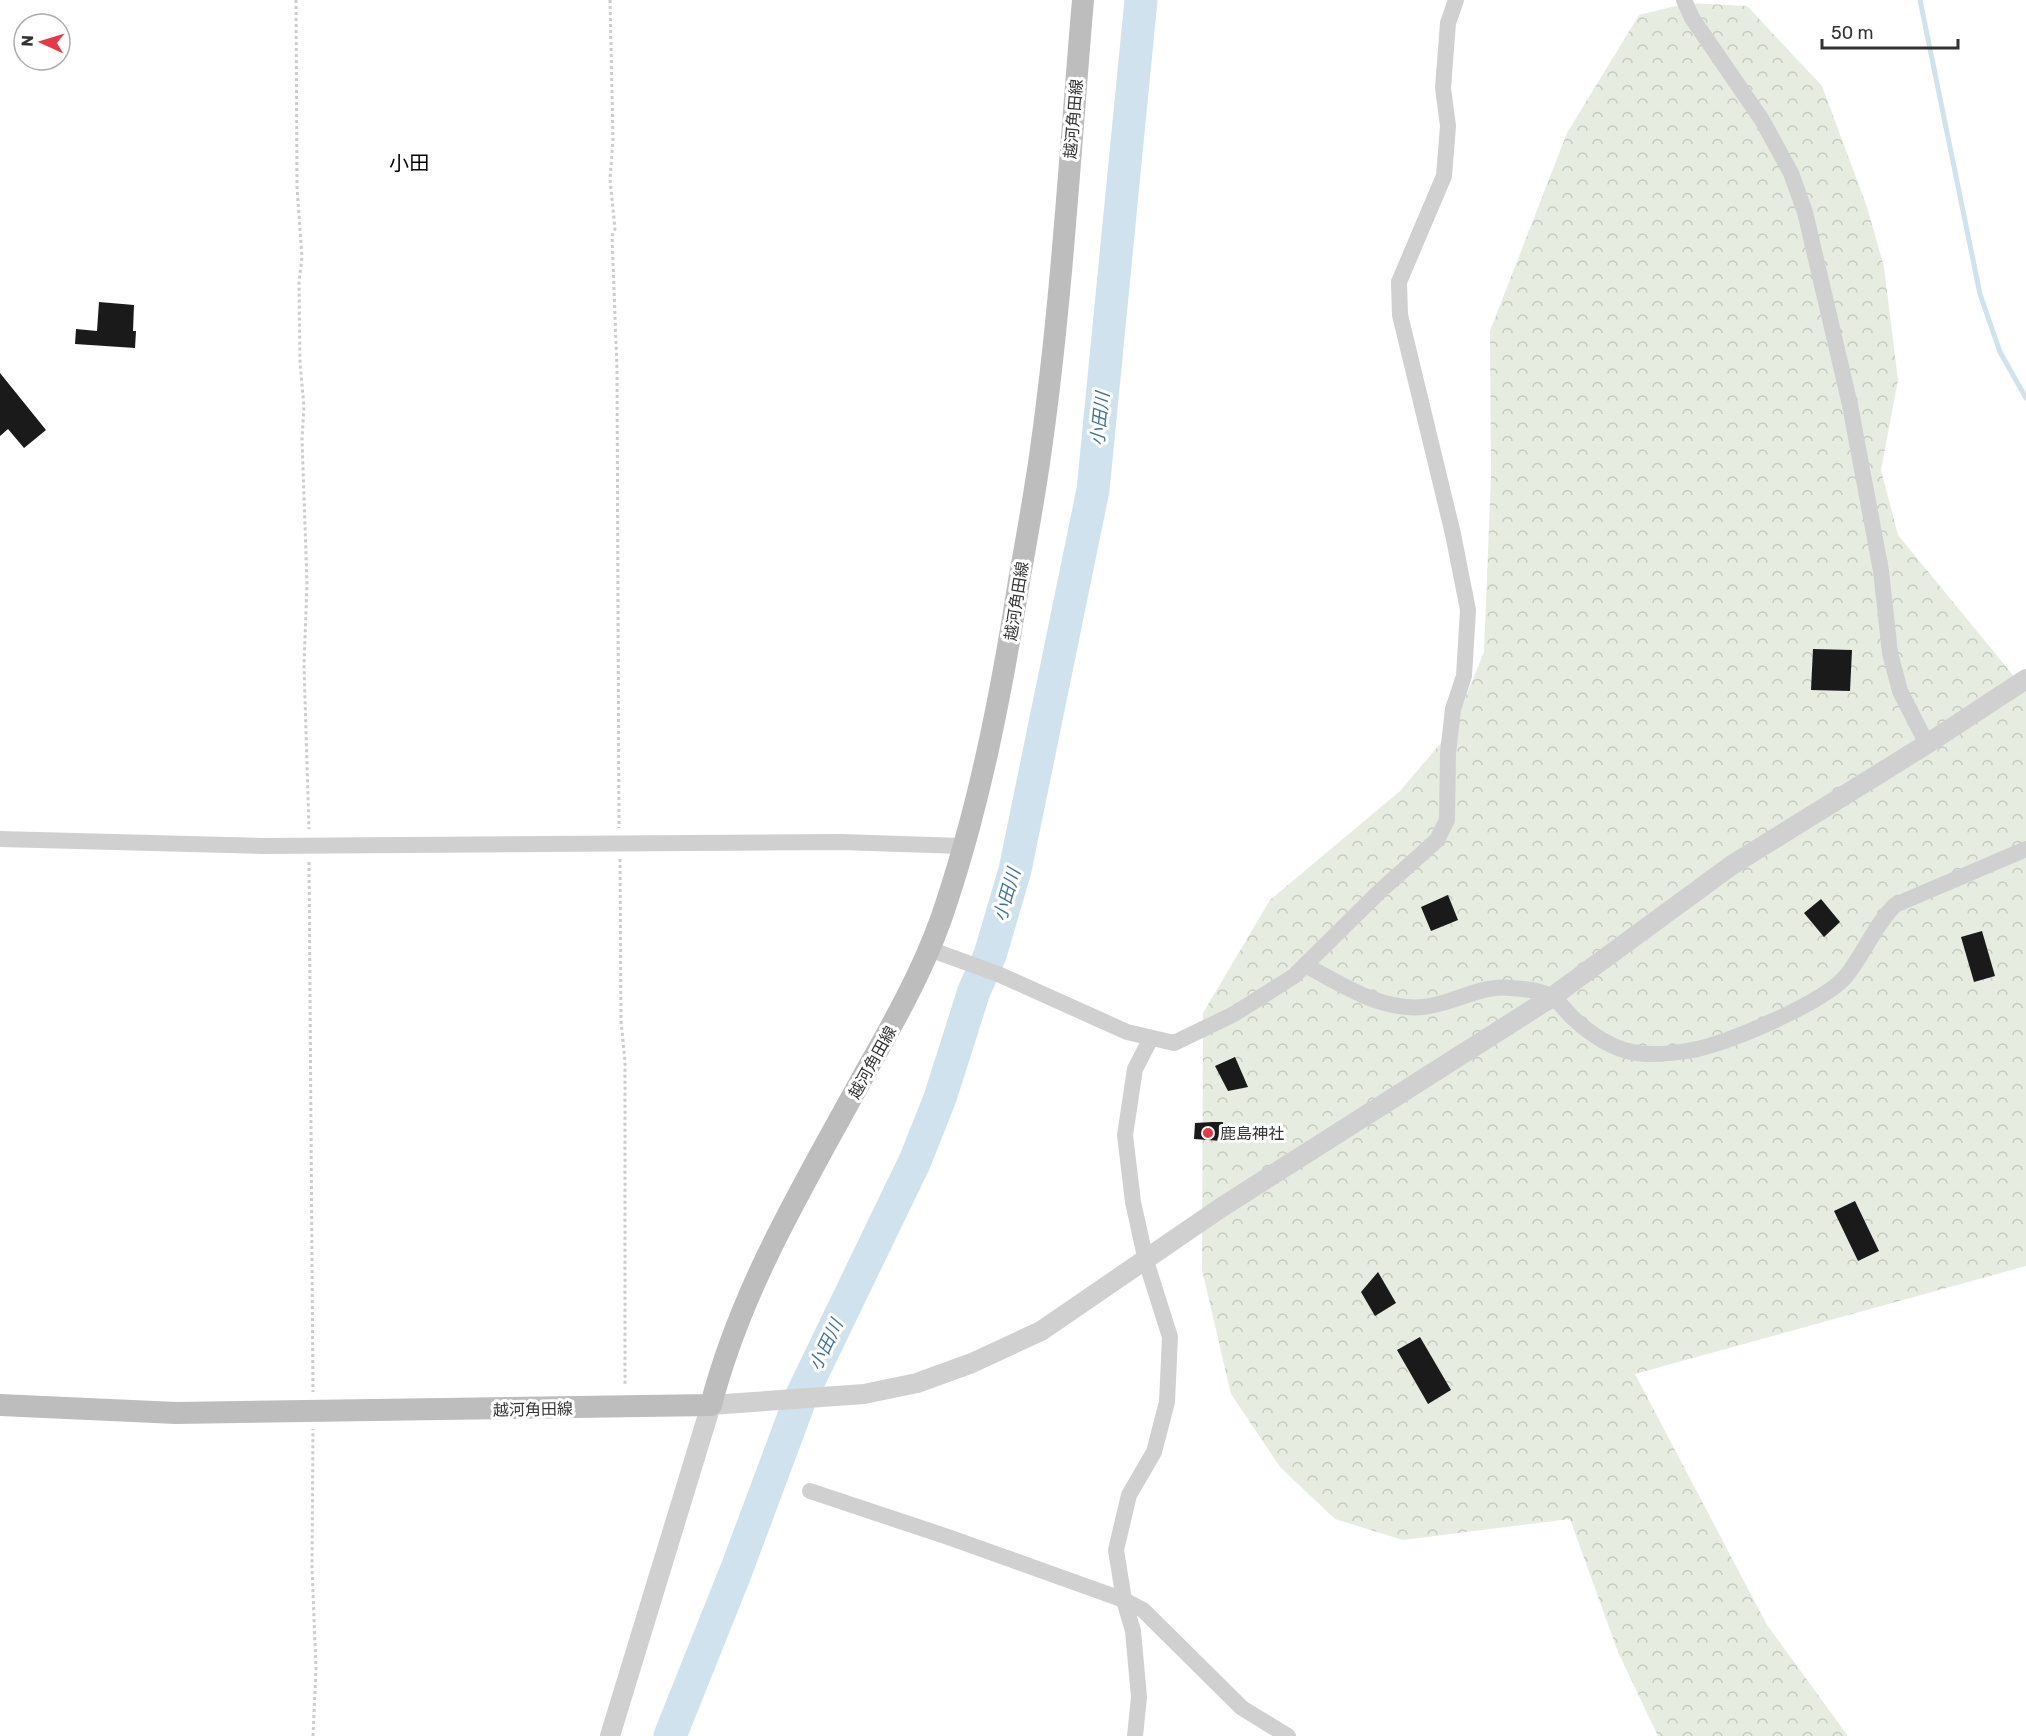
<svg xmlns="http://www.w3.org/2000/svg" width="2026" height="1736" viewBox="0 0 2026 1736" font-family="Rubik,'Noto Sans JP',sans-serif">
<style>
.forest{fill:url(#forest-crowns)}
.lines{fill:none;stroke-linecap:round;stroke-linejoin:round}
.stream{stroke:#cfe2ee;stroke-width:5}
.river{stroke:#cfe2ee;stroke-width:33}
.building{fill:#1a1a1a}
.path{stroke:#cdcdcd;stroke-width:3;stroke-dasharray:3 3;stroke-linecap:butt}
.minor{stroke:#d0d0d0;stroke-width:16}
.tertiary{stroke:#d0d0d0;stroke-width:20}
.secondary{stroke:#bdbdbd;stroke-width:22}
.poi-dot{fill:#e63946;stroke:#fff;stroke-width:2}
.labels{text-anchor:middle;stroke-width:6;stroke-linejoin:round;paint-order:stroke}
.street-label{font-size:16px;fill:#333;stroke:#fff}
.poi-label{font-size:16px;fill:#333;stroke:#fff;text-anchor:start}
.water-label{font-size:18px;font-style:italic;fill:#3f7597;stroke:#fff}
.quarter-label{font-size:20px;fill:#000;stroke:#fff}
</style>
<defs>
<pattern id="forest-crowns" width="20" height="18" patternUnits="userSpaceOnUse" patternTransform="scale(1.5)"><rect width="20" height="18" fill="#e6ecdf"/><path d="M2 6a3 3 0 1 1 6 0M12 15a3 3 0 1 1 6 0" fill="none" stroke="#c6cbc0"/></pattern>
</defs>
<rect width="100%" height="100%" fill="#fff"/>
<path class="forest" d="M1688 3 1747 6 1822 86 1867 207 1884 267 1898 380 1881 470 1898 535 2026 691V1266L1635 1374 1767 1625 1848 1736H1658L1618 1652 1570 1519 1403 1540 1335 1519 1280 1467 1231 1394 1202 1270 1203 1013 1270 900 1400 791 1452 730 1484 652 1491 476 1490 331 1567 133 1639 15Z"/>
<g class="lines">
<path class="stream" d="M1920 0 1980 294 2000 352 2026 398"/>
<path class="river" d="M670 1736 736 1571 801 1397 915 1161 940 1098 974 991 990 955 1015 870 1093 490 1141 0"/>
</g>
<g class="building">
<path d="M99 302 134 305 133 331H136L135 348 75 344 76 329 97 331Z"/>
<path d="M0 373 46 430 24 448 8 429 0 436Z"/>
<path d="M1813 649 1852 650 1850 691 1811 690Z"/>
<path d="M1448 895 1458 920 1431 931 1421 907Z"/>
<path d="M1821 899 1840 922 1824 937 1804 913Z"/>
<path d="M1982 931 1995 976 1974 982 1961 937Z"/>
<path d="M1235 1057 1248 1087 1228 1091 1215 1066Z"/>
<path d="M1212 1122H1223L1222 1141 1194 1139 1195 1123Z"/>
<path d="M1855 1201 1879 1251 1858 1261 1834 1211Z"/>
<path d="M1378 1272 1396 1303 1375 1316 1361 1292Z"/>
<path d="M1420 1337 1451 1390 1428 1404 1397 1350Z"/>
</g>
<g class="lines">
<g class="path">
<path d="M296 0 297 187 302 257 299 282 300 363 304 407 302 439 307 583 304 665 309 829"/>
<path d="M610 0 613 139 610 179 615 229 612 236 617 369 619 828"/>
<path d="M620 859 621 1021 625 1061V1386"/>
<path d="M309 862 313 1392"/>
<path d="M313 1736 316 1668 312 1567 313 1429"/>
</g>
<g class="minor">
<path d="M1684 0 1692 18 1762 120 1791 173 1805 212 1850 405 1881 571 1890 653 1900 691 1927 744"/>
<path d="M0 839 263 846 841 842 962 846"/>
<path d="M929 949 998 974 1127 1032 1174 1043 1234 1014 1294 976 1379 892 1437 840 1447 820 1448 753 1453 709 1464 676 1468 610 1453 534 1400 315 1399 282 1444 176 1448 126 1443 88 1448 23 1456 0"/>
<path d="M1305 965C1341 984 1380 1011 1423 1007 1453 1004 1481 984 1512 988 1524 989 1541 990 1552 997 1559 1001 1565 1010 1571 1016 1585 1030 1605 1044 1624 1050 1645 1057 1670 1054 1692 1050 1725 1045 1825 1002 1846 976 1864 954 1874 926 1895 905L2026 849"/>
<path d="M810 1491 948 1537 1124 1600 1143 1610 1242 1708 1288 1736"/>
<path d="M1135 1736 1139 1697 1133 1631 1124 1600 1116 1550 1129 1495 1154 1452 1167 1402 1170 1337 1146 1261 1133 1202 1125 1135 1135 1069 1150 1040"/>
</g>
<path class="tertiary" d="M610 1736 711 1405 864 1394 917 1383 972 1363 1041 1331 1222 1207 1552 997 1732 865 1927 744 2026 679"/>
<path class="secondary" d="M0 1405 176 1413 711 1405C742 1285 807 1180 866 1071 894 1022 922 972 941 919 979 809 1001 695 1019 581 1027 537 1035 493 1041 449 1062 300 1070 150 1083 0"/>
</g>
<circle class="poi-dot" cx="1208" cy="1133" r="6"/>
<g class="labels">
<g class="street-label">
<text transform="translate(1073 119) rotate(-85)" y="6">越河角田線</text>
<text transform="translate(1016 601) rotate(-81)" y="6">越河角田線</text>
<text transform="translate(872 1062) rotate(-61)" y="6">越河角田線</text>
<text transform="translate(533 1409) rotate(-1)" y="6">越河角田線</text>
</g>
<g class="poi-label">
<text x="1220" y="1139">鹿島神社</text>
</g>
<g class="water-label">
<text transform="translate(1100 419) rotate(-84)" y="6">小田川</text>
<text transform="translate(1007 895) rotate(-74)" y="6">小田川</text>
<text transform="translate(826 1345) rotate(-64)" y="6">小田川</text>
</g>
<g class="quarter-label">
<text x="409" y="170">小田</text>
</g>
</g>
<g transform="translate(42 42) rotate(274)"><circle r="28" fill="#ffffff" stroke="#adadad" stroke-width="1.5"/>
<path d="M0-4.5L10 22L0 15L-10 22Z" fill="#e63946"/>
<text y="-9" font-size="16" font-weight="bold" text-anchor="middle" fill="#333333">N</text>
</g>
<path d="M1822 39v9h136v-9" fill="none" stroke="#333333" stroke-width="3"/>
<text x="1831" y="39" font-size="18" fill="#333333" stroke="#ffffff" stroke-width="4.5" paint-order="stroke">50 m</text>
</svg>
